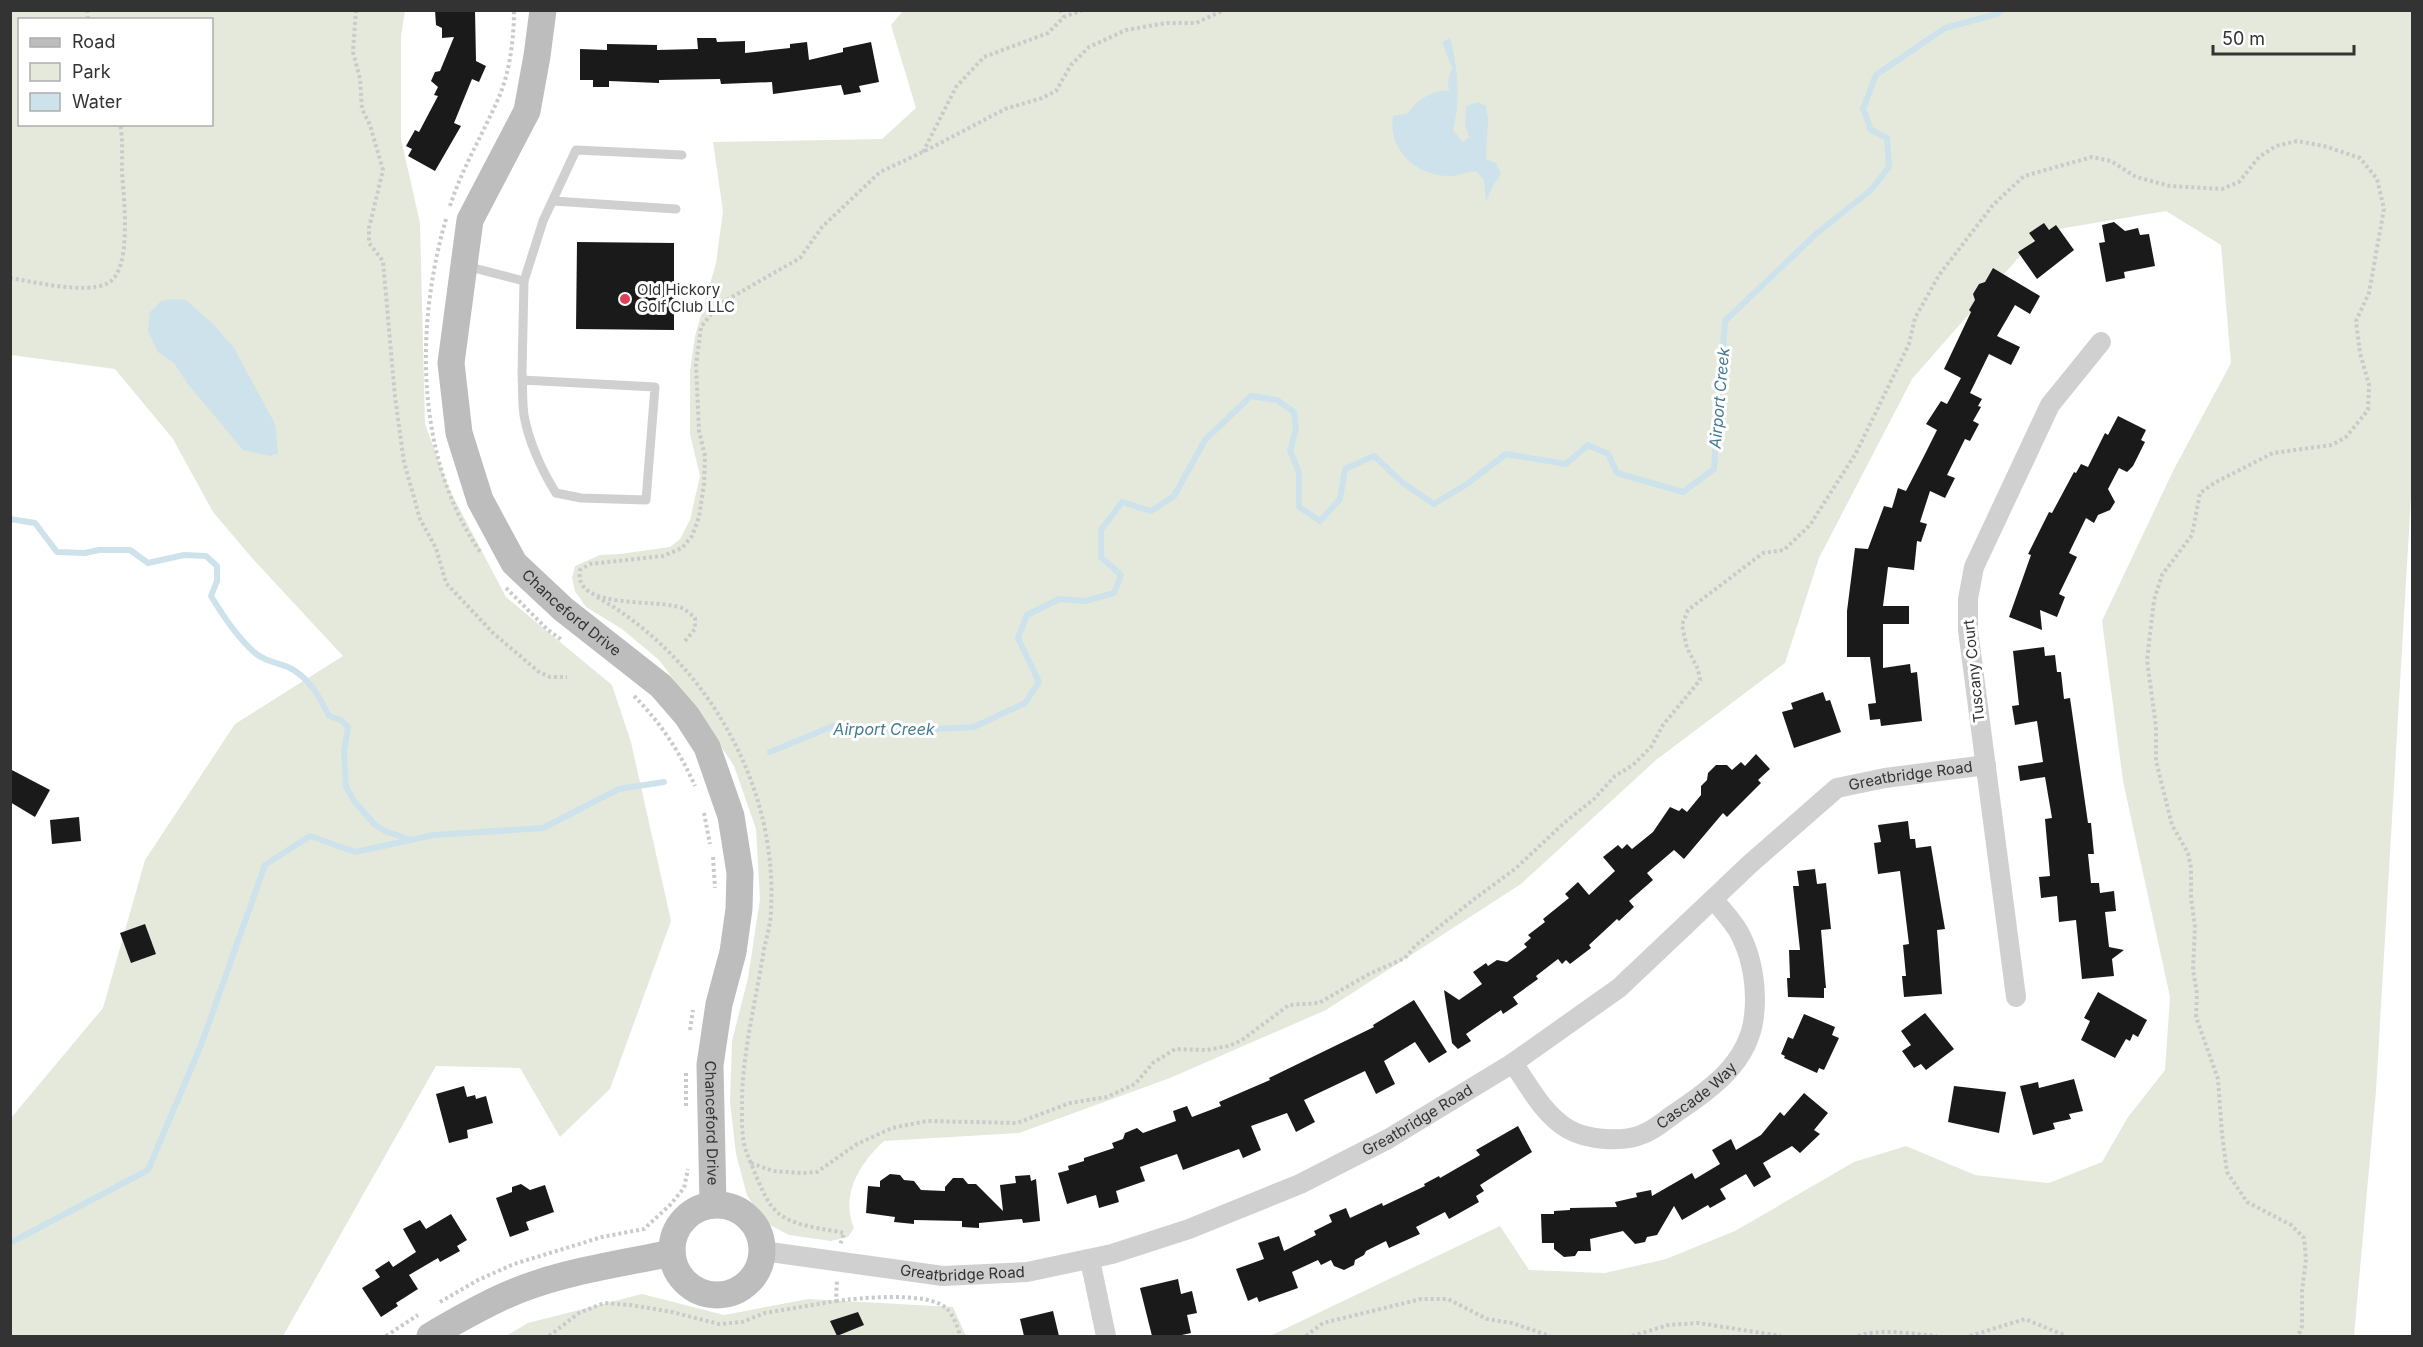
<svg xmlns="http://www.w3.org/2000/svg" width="2423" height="1347" viewBox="0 0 2423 1347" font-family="Inter,sans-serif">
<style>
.green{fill:#e4e9dc;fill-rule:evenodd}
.water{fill:#cde2eb}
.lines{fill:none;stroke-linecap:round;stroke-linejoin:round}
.stream{stroke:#cde2eb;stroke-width:6}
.building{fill:#1a1a1a}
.path{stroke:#cacaca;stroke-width:4;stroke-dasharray:3 3;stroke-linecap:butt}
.lane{stroke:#d0d0d0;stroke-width:9}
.street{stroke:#d0d0d0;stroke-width:20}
.secondary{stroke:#bdbdbd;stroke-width:27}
.poi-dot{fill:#df4059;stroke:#fff;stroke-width:2}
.labels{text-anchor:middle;stroke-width:6;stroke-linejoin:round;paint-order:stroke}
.poi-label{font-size:15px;fill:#333;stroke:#fff;text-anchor:start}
.street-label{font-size:15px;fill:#333;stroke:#fff}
.water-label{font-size:16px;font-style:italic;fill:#437b93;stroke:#fff}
</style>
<rect width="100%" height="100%" fill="#fff"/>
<g class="green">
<path d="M11 11H405L401 36V139L420 223 425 424 449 489 506 597 612 685 631 742 671 921 610 1089 560 1137 520 1068 436 1066 283 1336H11V1118L103 1008 145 860 235 724 343 656 252 558 213 512 173 439 115 369 11 355ZM20 20H212V124H20Z"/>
<path d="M903 11H2412V480L2376 1091 2354 1336H1270L1500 1226 1529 1270 1605 1273 1666 1259 1735 1231 1854 1162 1906 1146 1975 1175 2049 1183 2102 1162 2128 1117 2165 1070 2170 997 2123 781 2102 621 2173 471 2231 363 2221 245 2166 211 2041 232 1912 379 1819 558 1785 663 1656 760 1521 884 1326 1010 1170 1078 1019 1133 884 1141C860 1163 840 1195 854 1228L848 1237 831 1241 789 1235 764 1222 747 1195 736 1154 730 1102 732 1041 748 978 760 899 756 829 734 766 704 721 659 660 622 629 586 607 575 591 572 578 575 566 600 555 620 554 670 547 680 539 690 520 700 476 690 434V371L695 336 716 263 723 211 713 142 882 139 916 108 891 25Z"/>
<path d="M642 1294 724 1315 808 1299 953 1307 966 1336H506L528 1323Z"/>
</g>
<g class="water">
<path d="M1450 38C1458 69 1461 99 1453 130L1463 142 1469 137 1465 125 1466 106 1478 102 1486 106 1488 120 1486 159 1496 163 1501 174 1494 184 1486 201 1484 180 1476 171C1468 171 1461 175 1453 176 1419 178 1387 151 1393 116L1409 113C1415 100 1435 89 1449 91L1448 80 1452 68 1442 42Z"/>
<path d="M173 299 186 300 214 325 234 348 275 424 278 453 270 456 243 450 187 383 174 363 158 352 148 331 150 312 161 301Z"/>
</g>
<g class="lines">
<g class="stream">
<path d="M10 519 35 523 57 552 85 553 99 550H130L148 563 184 555 206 556 217 566V581L211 596C223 616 236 636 254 652 264 661 275 662 288 667 309 677 319 696 329 716L341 720 348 727 344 752 346 787 354 801 375 825 385 831 410 840"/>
<path d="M770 752 833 726 891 731 974 727 1025 703 1039 682 1018 638 1027 615 1059 599 1085 601 1114 593 1121 575 1101 557V530L1122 502 1151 511 1174 496 1205 440 1251 396 1277 400 1294 412 1296 429 1290 451 1299 472V507L1320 521 1340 499 1345 469 1374 456 1403 483 1434 504 1467 484 1506 454 1566 464 1588 445 1608 454 1617 473 1683 492 1714 469 1725 321 1816 234 1871 190 1889 167 1887 138 1871 130 1863 109 1876 75 1945 28 1997 14 2002 10"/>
<path d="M10 1243 148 1170 201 1045 265 865 310 836 355 852 434 835 543 828 619 789 664 782"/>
</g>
</g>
<g class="building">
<path d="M435 10H475L476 61 486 66 479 82 472 79 454 123 461 126 435 171 408 156 412 149 406 146 415 130 419 132 438 96 434 95 438 87 431 81 435 72 440 71 454 37 442 38V28L436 25Z"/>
<path d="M697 38H716L717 42 745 41V53L790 48V44L807 42 809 60 843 52V48L871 42 879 82 859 86 861 92 844 95 841 85 773 94 772 82 721 84 720 79 659 80V83L609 81V87H593V80H580V49L607 50V44L657 45V50L698 49Z"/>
<path d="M2114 222 2125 231 2138 228 2140 235 2149 234 2155 266 2124 272 2125 278 2106 282 2099 243 2105 242 2102 225Z"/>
<path d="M2044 223 2049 230 2056 225 2074 250 2037 279 2018 252 2035 241 2029 233Z"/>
<path d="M577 242 674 243V330L576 329Z"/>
<path d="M1993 268 2040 296 2030 314 2015 305 1997 336 2020 347 2011 365 1989 354 1970 393 1982 399 1978 406 1981 407 1973 421 1979 424 1970 441 1965 439 1947 475 1955 478 1945 498 1930 491 1920 522 1927 524 1921 542 1917 541 1914 570 1888 567 1883 606H1909V624H1883V668L1910 664 1911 673 1917 672 1922 721 1881 726 1880 719 1870 720 1868 704 1876 703 1870 657H1847V611L1855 548 1868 549 1884 506 1892 508 1898 488 1906 491 1924 456 1937 430 1926 424 1941 401 1947 404 1961 378 1944 369 1971 312 1969 310 1975 300 1973 294 1979 284 1985 282Z"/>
<path d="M2118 416 2146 430 2141 440 2145 442 2133 466 2127 472 2119 468 2108 489 2115 502 2110 510 2098 515 2094 523 2086 518 2069 553 2077 557 2059 594 2065 597 2057 617 2040 610 2042 630 2009 617 2031 555 2028 554 2049 512 2052 513 2074 472 2076 473 2081 464 2088 467 2105 433 2108 435Z"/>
<path d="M2044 647 2045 656 2055 655 2057 672H2061L2064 699 2070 698 2088 823H2091L2094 854H2088L2091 883H2099L2100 893 2114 891 2116 911 2105 912 2109 947 2124 950 2112 959 2114 976 2082 979 2076 920 2059 922 2057 896 2041 898 2039 877 2050 876 2045 819 2052 818 2045 777 2020 781 2018 766 2043 762 2037 721 2015 725 2012 706 2019 705 2013 651Z"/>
<path d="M1823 692 1826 701 1830 700 1841 732 1794 748 1782 712 1793 709 1791 703Z"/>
<path d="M1756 754 1770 769 1758 780 1761 783 1727 817 1723 813 1684 859 1674 850 1647 873 1653 880 1629 901 1634 907 1619 921 1617 919 1589 945 1591 948 1570 964 1566 960 1562 964 1558 959 1536 976 1538 979 1513 997 1518 1004 1503 1014 1501 1010 1466 1034 1471 1041 1458 1049 1452 1043 1444 990 1459 1000 1482 984 1473 972 1486 963 1488 966 1497 960 1507 962 1527 947 1524 944 1531 938 1528 935 1545 922 1543 919 1569 898 1565 894 1578 882 1589 895 1615 871 1603 857 1618 845 1622 849 1627 844 1632 849 1653 832 1670 807 1679 811 1682 808 1687 812 1701 795V786L1707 780 1708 773 1716 765H1727L1732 770 1741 762 1745 766Z"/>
<path d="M10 769 50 790 35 817 10 802Z"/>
<path d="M79 817 81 841 52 844 50 820Z"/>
<path d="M1908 821 1910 839H1915L1916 848 1931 846 1945 929 1937 930 1942 994 1904 997 1902 976H1906L1903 945 1909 944 1900 871 1878 874 1874 843 1881 842 1878 825Z"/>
<path d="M1815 869 1817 884 1826 883 1831 929 1821 930 1826 988H1824V998L1788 997 1787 978H1790L1789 950H1800L1793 886H1799L1797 871Z"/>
<path d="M145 924 156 954 131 963 120 933Z"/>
<path d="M2098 992 2147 1020 2138 1037 2133 1034 2130 1041 2126 1039 2115 1058 2081 1040 2090 1021 2084 1018Z"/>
<path d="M1414 1000 1447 1052 1429 1063 1415 1042 1384 1061 1395 1084 1376 1094 1365 1071 1304 1100 1315 1122 1296 1132 1287 1113 1251 1126 1261 1150 1243 1158 1239 1149 1183 1170 1177 1154 1140 1167 1145 1181 1116 1191 1119 1202 1099 1208 1096 1195 1067 1204 1058 1173 1069 1170 1068 1166 1084 1161V1158L1114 1148 1112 1143 1123 1139 1125 1133 1137 1128 1143 1133 1176 1121 1173 1111 1187 1106 1192 1117 1221 1106 1219 1102 1270 1080 1269 1078 1374 1027 1373 1025Z"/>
<path d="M1925 1013 1954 1049 1926 1070 1921 1064 1914 1068 1902 1051 1911 1045 1901 1031Z"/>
<path d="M1804 1014 1835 1027 1832 1035 1839 1038 1824 1070 1819 1068 1817 1073 1784 1058 1785 1056 1781 1054 1788 1037 1793 1039Z"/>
<path d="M2074 1079 2083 1111 2069 1114 2071 1119 2053 1123 2055 1129 2033 1135 2020 1086 2038 1082 2039 1088Z"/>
<path d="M464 1086 467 1097 475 1095 476 1099 486 1096 493 1123 467 1130 468 1138 449 1143 436 1094Z"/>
<path d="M1954 1086 2006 1092 1999 1133 1948 1122Z"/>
<path d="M1804 1093 1828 1113 1814 1130 1820 1134 1800 1153 1792 1146 1763 1163 1771 1177 1754 1187 1746 1174 1720 1189 1726 1199 1710 1208 1708 1205 1682 1220 1674 1206 1657 1235 1647 1237 1645 1242 1635 1244 1623 1231 1590 1239 1591 1251H1578L1575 1256 1564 1257 1554 1249V1243H1542L1541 1214H1554V1211L1570 1210V1208L1617 1207 1615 1202 1637 1197 1636 1193 1651 1190 1652 1196 1692 1173 1695 1179 1720 1164 1712 1150 1731 1139 1736 1150 1761 1135 1780 1112 1784 1116Z"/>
<path d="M1518 1126 1532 1152 1480 1185 1484 1191 1476 1196 1479 1202 1449 1219 1445 1212 1416 1227 1420 1234 1389 1248 1386 1241 1366 1251 1364 1255 1355 1260 1354 1265 1344 1270 1334 1266 1331 1260 1321 1265 1318 1260 1292 1272 1298 1288 1259 1302 1257 1297 1248 1301 1236 1269 1264 1259 1258 1243 1279 1236 1284 1251 1316 1235 1314 1231 1332 1222 1329 1215 1346 1208 1350 1218 1382 1203 1383 1206 1425 1186 1424 1184 1439 1176 1440 1178 1480 1155 1476 1150Z"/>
<path d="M890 1174 900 1175 904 1180 914 1181 921 1190 945 1191V1187L953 1178H963L968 1184H976L1003 1211 1000 1185 1016 1183 1015 1176 1030 1175 1031 1181 1036 1179 1040 1221 1023 1223 1022 1219 979 1223V1228L962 1227V1221L914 1220V1224L894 1222 895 1217 866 1213 868 1186 880 1187V1181Z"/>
<path d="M521 1184 530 1190 545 1185 554 1212 526 1222 529 1230 510 1237 496 1198 512 1192V1187Z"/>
<path d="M451 1214 467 1240 457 1246 460 1251 440 1262 438 1258 409 1275 418 1289 396 1303 398 1306 381 1317 362 1288 380 1277 375 1270 389 1261 393 1267 416 1252 403 1229 420 1220 426 1229Z"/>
<path d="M1178 1279 1181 1294 1192 1291 1197 1313 1187 1315 1191 1333 1177 1336H1152L1140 1288Z"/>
<path d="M1053 1311 1059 1336H1024L1020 1319Z"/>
<path d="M858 1312 864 1325 837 1336 830 1321Z"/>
</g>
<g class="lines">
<g class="path">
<path d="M87 10 88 20"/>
<path d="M356 10 353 52 360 79 362 109 370 125 383 170 369 228V243L383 261 395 397 404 462 420 519 436 548 446 583 493 633 539 672 550 677H567"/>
<path d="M1060 10 1064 17"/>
<path d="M923 152 956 87 984 57 1048 33 1064 17 1083 10"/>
<path d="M450 206C462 168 483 134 499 97 510 71 514 38 514 10"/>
<path d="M446 219C415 326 415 459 481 553"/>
<path d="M10 278C35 282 83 294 106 284 134 273 123 195 122 170 122 156 123 139 120 124"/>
<path d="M506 588 548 630 562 640"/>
<path d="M597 597C705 658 778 784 771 909 771 923 767 936 764 949 756 1000 743 1049 742 1101 742 1117 741 1136 746 1151 749 1159 753 1168 756 1176 762 1189 766 1201 776 1211 792 1227 823 1228 844 1233L840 1245"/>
<path d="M685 641 695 629V618C692 615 688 612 684 609 660 597 573 612 580 570L590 564 663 556 682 548 692 536 699 517 704 484 705 456 699 431 696 365 701 327 718 305 800 258 822 227 880 172 927 150 1005 109 1042 98 1056 91 1071 65 1089 47 1126 30 1167 23H1196L1224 10"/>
<path d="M634 696C660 722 680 752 695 786"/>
<path d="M704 813 710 844"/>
<path d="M713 857 715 888"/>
<path d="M690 1030 693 1010"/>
<path d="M686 1073V1107"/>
<path d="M751 1163 773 1171 802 1173 817 1172 857 1144 892 1128 927 1121 1017 1123 1070 1103 1107 1097 1135 1084 1153 1063 1175 1049 1206 1050 1229 1046 1242 1040 1289 1005 1319 1003 1369 974 1405 958 1415 946 1473 900 1515 869 1564 823 1594 799 1615 776 1633 765 1651 747 1663 725 1700 680 1698 669 1687 648 1682 625 1688 610 1763 553 1784 550 1810 525 1856 453 1909 344 1915 318 1939 275 1993 205 2024 176 2092 157 2111 161 2136 177 2170 186 2222 189 2239 182 2259 157 2276 146 2297 141 2324 146 2360 158 2377 179 2384 209 2369 293 2356 321 2360 353 2369 385 2368 410 2346 437 2332 445 2273 453 2216 482 2200 493 2192 535 2162 575 2154 600 2147 660 2156 727V761L2172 825 2188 853 2191 868V897L2195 927 2193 970 2197 994 2196 1017 2218 1079 2222 1134 2227 1172 2247 1202 2291 1225 2304 1238 2306 1259 2302 1291V1326L2298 1336"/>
<path d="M836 1301C859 1298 928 1291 946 1308 953 1314 958 1327 960 1336"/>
<path d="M440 1302 478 1280 514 1264 602 1237 644 1229 670 1205 684 1188 688 1169"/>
<path d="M386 1336 418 1315"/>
<path d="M549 1336 579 1313 604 1303 630 1305 672 1312 719 1324 742 1322 765 1313 836 1301 837 1279"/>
<path d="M1306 1336 1323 1323 1421 1299H1448L1487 1319 1512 1323 1550 1336"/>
<path d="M1632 1336 1668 1325 1698 1323 1781 1336"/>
<path d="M1858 1336C1883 1328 1911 1334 1937 1336"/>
<path d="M1970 1336 2025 1319 2066 1336"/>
</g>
<g class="lane">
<path d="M553 201 676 209"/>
<path d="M466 266 524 281 543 221 576 150 682 155"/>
<path d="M522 380 655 387 646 500 581 498 556 493C542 471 528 440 524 415 522 402 523 387 522 373L524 281"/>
</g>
<g class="street">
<path d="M2016 997 1968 630V599L1974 567 2050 405 2101 342"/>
<path id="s1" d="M1513 1063C1529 1086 1543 1114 1568 1129 1587 1140 1623 1143 1643 1134 1654 1130 1664 1121 1674 1114 1710 1090 1749 1063 1754 1016 1757 990 1753 960 1741 936 1735 923 1723 911 1714 900"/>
<path id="s2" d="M762 1251 943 1276 1027 1272 1112 1254 1189 1229 1300 1184 1388 1139 1513 1063 1619 988 1750 864 1837 788 1885 778 1986 765"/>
<path d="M1090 1260 1106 1336"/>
</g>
<g class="secondary">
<path id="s3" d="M543 10 537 56 527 111 470 220 451 363 459 433 480 500 514 563 563 609 661 686 687 716 707 747 731 816 740 873 739 909 733 952 719 1004 710 1065 713 1205"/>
<circle cx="717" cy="1250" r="45"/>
<path d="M430 1336C452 1323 475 1310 498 1299 552 1273 614 1265 672 1253"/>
</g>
</g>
<circle class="poi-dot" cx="625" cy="299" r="6"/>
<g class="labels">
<g class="poi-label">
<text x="637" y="295">Old Hickory<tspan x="637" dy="17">Golf Club LLC</tspan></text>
</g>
<g class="street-label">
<text dy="5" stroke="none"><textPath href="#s3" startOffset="658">Chanceford Drive</textPath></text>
<text transform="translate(1974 671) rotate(-96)" y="5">Tuscany Court</text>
<text dy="5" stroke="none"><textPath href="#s2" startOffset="1300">Greatbridge Road</textPath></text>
<text dy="5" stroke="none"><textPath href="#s1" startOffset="230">Cascade Way</textPath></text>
<text dy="5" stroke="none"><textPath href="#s2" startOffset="688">Greatbridge Road</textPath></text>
<text dy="5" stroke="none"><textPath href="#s3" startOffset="1234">Chanceford Drive</textPath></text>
<text dy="5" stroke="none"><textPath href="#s2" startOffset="202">Greatbridge Road</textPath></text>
</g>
<g class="water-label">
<text transform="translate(1719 398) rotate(-85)" y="6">Airport Creek</text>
<text x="884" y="735">Airport Creek</text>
</g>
</g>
<rect width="2423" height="1347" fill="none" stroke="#333333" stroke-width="24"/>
<rect x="18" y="18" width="195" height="108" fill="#ffffff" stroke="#adadad" stroke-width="1.5"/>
<rect x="30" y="38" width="30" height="9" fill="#bdbdbd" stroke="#adadad" stroke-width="1.5"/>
<text x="72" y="48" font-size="18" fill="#333333">Road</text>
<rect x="30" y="63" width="30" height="18" fill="#e4e9dc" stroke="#adadad" stroke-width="1.5"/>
<text x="72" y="78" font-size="18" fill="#333333">Park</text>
<rect x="30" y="93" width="30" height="18" fill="#cde2eb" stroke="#adadad" stroke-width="1.5"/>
<text x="72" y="108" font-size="18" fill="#333333">Water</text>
<path d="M2213 45v9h141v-9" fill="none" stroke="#333333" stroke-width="3"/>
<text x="2222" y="45" font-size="18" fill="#333333" stroke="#ffffff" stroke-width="4.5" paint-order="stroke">50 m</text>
</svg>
